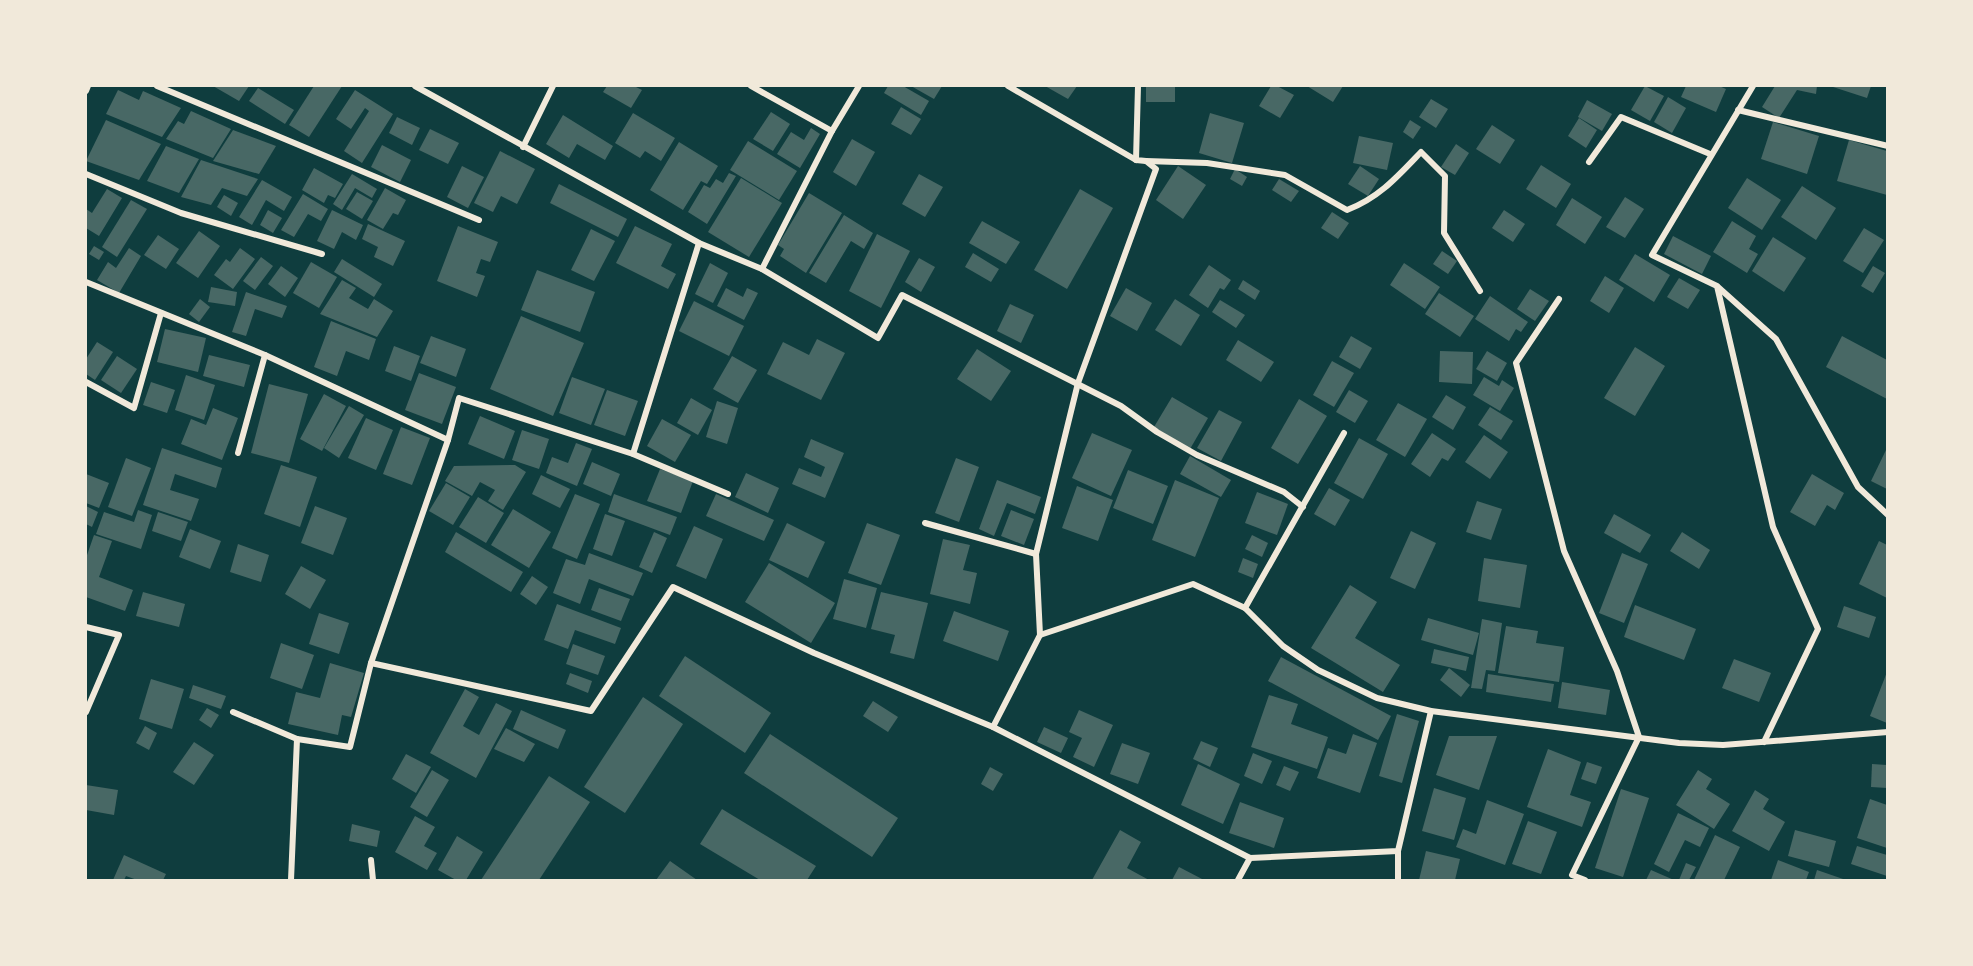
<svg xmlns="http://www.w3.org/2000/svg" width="1973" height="966" viewBox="0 0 1973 966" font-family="Jost,sans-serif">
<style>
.building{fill:#486865}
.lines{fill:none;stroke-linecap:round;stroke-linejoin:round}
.minor{stroke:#f1e9da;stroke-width:6}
</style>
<rect width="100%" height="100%" fill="#0f3d3e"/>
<g class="building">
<path d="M213 86H249L239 101Z"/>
<path d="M314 86H342L309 137 289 125Z"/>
<path d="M607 86H634L642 90 631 108 603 92Z"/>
<path d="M888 86H903L929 101 921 115 884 93Z"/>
<path d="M911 86H942L934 99Z"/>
<path d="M1045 86H1077L1068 99Z"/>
<rect x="1146" y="86" width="29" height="16"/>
<path d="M1271 86H1277L1294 95 1280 118 1259 106Z"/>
<path d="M1307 86H1343L1333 102Z"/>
<path d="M1645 86 1664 96 1650 121 1631 110Z"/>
<path d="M1686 86H1719L1726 89 1716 112 1681 97Z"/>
<path d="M1775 86H1817L1816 94 1797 90 1779 118 1762 107Z"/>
<path d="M1830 86H1871L1867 98Z"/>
<path d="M258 88 294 110 285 124 249 101Z"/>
<path d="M118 90 139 100 143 91 181 108 162 137 106 114Z"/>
<path d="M355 90 393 114 362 163 344 151 369 111 365 108 351 129 336 119Z"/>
<path d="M1668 97 1686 108 1672 133 1654 122Z"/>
<path d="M1431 99 1448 109 1436 128 1419 117Z"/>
<path d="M1587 100 1612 114 1602 131 1578 117Z"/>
<path d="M901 107 921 119 911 135 891 124Z"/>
<path d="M191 111 231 129 213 158 166 139 178 121 184 124Z"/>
<path d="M771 112 790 124 773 151 753 139Z"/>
<path d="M633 113 675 138 661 161 645 151 640 158 615 143Z"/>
<path d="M1210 113 1244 123 1232 163 1199 153Z"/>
<path d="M563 115 613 146 605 160 577 144 569 158 546 144Z"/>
<path d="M397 117 420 128 412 145 389 133Z"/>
<path d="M1579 118 1597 130 1586 148 1568 136Z"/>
<path d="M106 120 161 144 139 180 86 161Z"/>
<path d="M1410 120 1421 127 1413 139 1403 132Z"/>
<path d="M1773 122 1819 136 1807 174 1761 159Z"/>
<path d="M1492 125 1515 140 1500 164 1476 149Z"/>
<path d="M811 128 820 134 800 168 777 154 791 132 804 140Z"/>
<path d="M430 129 459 143 448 164 419 150Z"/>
<path d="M233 130 276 146 259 174 213 161Z"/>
<path d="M1359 136 1393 143 1387 170 1353 163Z"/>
<path d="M852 139 875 152 856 186 833 172Z"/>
<path d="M1849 140 1887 151V195L1837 181Z"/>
<path d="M748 141 797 171 779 200 730 170Z"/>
<path d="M679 142 718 166 707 184 701 181 683 210 650 190Z"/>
<path d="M1456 144 1469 153 1455 175 1441 167Z"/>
<path d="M382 145 411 160 400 182 371 167Z"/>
<path d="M166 146 199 159 179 193 147 181Z"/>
<path d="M500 151 535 169 517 204 501 196 493 212 474 203Z"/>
<path d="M201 160 258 179 247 196 222 188 211 205 181 197Z"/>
<path d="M1541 165 1571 184 1556 208 1526 189Z"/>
<path d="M462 166 484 177 468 208 447 197Z"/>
<path d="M1178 166 1206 185 1183 219 1156 200Z"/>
<path d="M1360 166 1379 179 1368 196 1348 184Z"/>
<path d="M314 168 343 184 335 198 328 195 324 203 302 190Z"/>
<path d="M1235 169 1247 177 1242 186 1230 179Z"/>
<path d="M729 173 736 176 707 224 688 212 704 185 710 188 716 179 723 183Z"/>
<path d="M352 174 377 189 372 198 355 188 342 210 333 204Z"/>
<path d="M919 174 943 187 925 217 902 204Z"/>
<path d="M741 178 782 203 749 257 708 232Z"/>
<path d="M1747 178 1781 200 1762 230 1728 208Z"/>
<path d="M1279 179 1299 191 1291 202 1272 190Z"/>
<path d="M262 180 292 197 284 211 266 200 252 225 239 217Z"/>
<path d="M559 184 627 219 618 237 550 203Z"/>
<path d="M1802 186 1836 208 1816 240 1781 217Z"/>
<path d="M385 188 406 200 398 215 393 213 383 229 367 220Z"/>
<path d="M107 189 122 198 99 236 86 228V209L92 213Z"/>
<path d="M1080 189 1113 208 1067 289 1034 270Z"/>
<path d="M357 192 373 201 362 219 346 209Z"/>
<path d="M809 193 842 213 806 273 780 256 784 249 778 245Z"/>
<path d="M303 194 328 209 321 221 308 214 294 237 281 230Z"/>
<path d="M224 195 238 203 231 216 217 207Z"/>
<path d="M1625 197 1644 209 1625 238 1606 227Z"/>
<path d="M1572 198 1602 217 1585 244 1556 225Z"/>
<path d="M131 200 147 209 117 257 102 247Z"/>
<path d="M268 210 282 218 273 233 260 225Z"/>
<path d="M332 210 363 225 356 240 342 232 334 249 317 241Z"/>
<path d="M1504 210 1525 224 1513 242 1492 228Z"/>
<path d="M1332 212 1349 223 1338 239 1321 228Z"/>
<path d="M844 215 873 233 864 249 851 241 826 283 809 273Z"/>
<path d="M982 221 1020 242 1006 264 969 243Z"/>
<path d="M1732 221 1756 236 1749 249 1758 254 1747 273 1713 252Z"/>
<path d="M368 224 405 241 393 266 374 257 378 247 362 239Z"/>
<path d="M458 226 498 242 490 262 481 259 476 273 485 276 477 297 437 281Z"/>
<path d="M635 226 672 244 661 266 676 274 668 289 616 263Z"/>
<path d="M1864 228 1884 240 1863 273 1843 261Z"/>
<path d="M591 229 615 241 594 281 571 270Z"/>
<path d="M199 231 220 246 198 278 176 263Z"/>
<path d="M877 234 910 251 881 308 849 291Z"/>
<path d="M158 235 179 249 166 269 144 255Z"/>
<path d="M1673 236 1711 256 1702 274 1664 254Z"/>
<path d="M1773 237 1806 258 1784 292 1752 271Z"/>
<path d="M94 246 104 252 99 260 89 254Z"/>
<path d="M129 248 141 256 119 293 97 280 108 262 116 268Z"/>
<path d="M240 248 255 259 233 289 214 275 226 259 230 262Z"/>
<path d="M1442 251 1457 261 1448 274 1433 264Z"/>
<path d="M973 253 999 269 991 282 965 267Z"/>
<path d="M1635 254 1670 275 1654 302 1619 280Z"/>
<path d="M261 257 273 266 255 290 243 281Z"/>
<path d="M919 258 935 267 921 292 905 282Z"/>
<path d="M342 259 382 284 374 297 334 272Z"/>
<path d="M311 262 337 277 319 308 293 293Z"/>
<path d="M710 263 728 273 713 303 695 294Z"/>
<path d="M1404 263 1440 287 1425 309 1390 285Z"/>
<path d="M1209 265 1231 280 1224 290 1220 288 1208 308 1189 295Z"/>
<path d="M281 266 298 278 285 297 268 284Z"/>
<path d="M1873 266 1885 273 1873 293 1861 286Z"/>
<path d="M537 270 595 292 580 332 521 310Z"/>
<path d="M1605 276 1624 288 1609 313 1590 301Z"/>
<path d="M1679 278 1700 290 1688 309 1667 297Z"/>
<path d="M342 280 356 288 349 298 368 309 374 299 393 311 377 337 320 314Z"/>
<path d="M1243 280 1260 291 1255 300 1238 289Z"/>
<path d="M211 287 237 292 235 306 208 302Z"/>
<path d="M726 288 743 297 747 288 758 293 744 320 717 306Z"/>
<path d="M1126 288 1152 303 1137 331 1110 316Z"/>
<path d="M1530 289 1549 301 1535 321 1517 309Z"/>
<path d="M246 292 287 306 282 318 255 309 246 336 232 332Z"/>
<path d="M1439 293 1474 316 1460 337 1425 314Z"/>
<path d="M1490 296 1528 322 1521 332 1516 329 1509 341 1475 319Z"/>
<path d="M200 299 210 307 199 322 189 314Z"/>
<path d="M1175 299 1200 315 1181 346 1155 330Z"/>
<path d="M1220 300 1245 315 1236 328 1212 312Z"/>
<path d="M694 301 744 326 729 356 679 331Z"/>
<path d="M1010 304 1034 315 1021 343 997 331Z"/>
<path d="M521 316 584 343 553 416 490 389Z"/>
<path d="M331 321 376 339 369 360 346 351 337 376 314 367Z"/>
<path d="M165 329 206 338 198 372 157 362Z"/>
<path d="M431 336 466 349 456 377 420 363Z"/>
<path d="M1351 336 1372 348 1360 369 1339 357Z"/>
<path d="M1842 336 1887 360V399L1826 367Z"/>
<path d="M817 339 845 353 821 400 767 374 783 342 809 355Z"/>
<path d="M1238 340 1274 362 1261 382 1226 360Z"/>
<path d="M97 342 113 352 95 380 86 374V359Z"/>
<path d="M394 346 420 356 411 381 385 371Z"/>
<path d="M1635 347 1665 366 1635 416 1604 398Z"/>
<path d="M977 349 1011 371 991 401 957 379Z"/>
<path d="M1440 351 1473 352 1472 384 1439 382Z"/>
<path d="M1487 351 1507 363 1497 381 1476 369Z"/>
<path d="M209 355 250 365 244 387 203 376Z"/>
<path d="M117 356 137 369 121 393 101 380Z"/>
<path d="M732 356 757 370 738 403 713 389Z"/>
<path d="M1332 361 1354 373 1334 407 1313 395Z"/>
<path d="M419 373 456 387 442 424 405 410Z"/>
<path d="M186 375 215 385 204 420 175 410Z"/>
<path d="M572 377 605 389 591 425 559 413Z"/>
<path d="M1484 377 1499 386 1502 380 1514 388 1500 411 1473 395Z"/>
<path d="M151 382 175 390 167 413 143 405Z"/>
<path d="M269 384 308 394 289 463 251 453Z"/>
<path d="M607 390 638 401 625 436 594 425Z"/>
<path d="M1349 390 1368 401 1355 423 1336 412Z"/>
<path d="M324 394 346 406 322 451 300 439Z"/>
<path d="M1446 395 1466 407 1453 430 1432 417Z"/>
<path d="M1172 397 1208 418 1190 449 1154 427Z"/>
<path d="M691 398 712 410 698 435 677 423Z"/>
<path d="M1299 399 1327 416 1298 464 1271 448Z"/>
<path d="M717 401 738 408 727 444 706 437Z"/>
<path d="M1398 403 1427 419 1405 457 1376 440Z"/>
<path d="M349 406 364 415 339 458 324 448Z"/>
<path d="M1490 407 1513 421 1501 440 1478 425Z"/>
<path d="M213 408 238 418 222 460 181 444 191 419 206 425Z"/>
<path d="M1219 410 1242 422 1221 461 1197 448Z"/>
<path d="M480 416 515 431 504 459 468 444Z"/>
<path d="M366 418 393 430 376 470 348 458Z"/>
<path d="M662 419 691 435 675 462 647 446Z"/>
<path d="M401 427 430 438 412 485 383 474Z"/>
<path d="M522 430 549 439 539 469 512 460Z"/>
<path d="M1092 433 1132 450 1111 496 1072 478Z"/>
<path d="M1432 433 1456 449 1448 461 1442 458 1430 477 1411 464Z"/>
<path d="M1484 435 1508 452 1490 479 1465 462Z"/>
<path d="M1359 438 1388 454 1363 499 1334 483Z"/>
<path d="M811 439 844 453 825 498 792 484 799 468 821 477 825 467 804 457Z"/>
<path d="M576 443 592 449 577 486 546 473 552 457 568 463Z"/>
<path d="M162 448 222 468 216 488 175 474 170 490 199 499 191 521 143 505Z"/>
<path d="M1887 448V489L1871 481Z"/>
<path d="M1190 456 1231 480 1221 497 1180 474Z"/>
<path d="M126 458 151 468 132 516 108 507Z"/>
<path d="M956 458 979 467 959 522 935 513Z"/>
<path d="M592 462 620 474 611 496 583 484Z"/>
<path d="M281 465 317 477 300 527 264 514Z"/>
<path d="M515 465 526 472 503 510 488 501 495 490 480 482 472 496 445 481 454 466Z"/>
<path d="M660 469 693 481 681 513 647 501Z"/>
<path d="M1128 470 1168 486 1153 524 1113 508Z"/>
<path d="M746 473 779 488 768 513 735 497Z"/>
<path d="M86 474 109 483 99 508 86 503Z"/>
<path d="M1812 474 1844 493 1835 510 1827 505 1815 526 1790 512Z"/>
<path d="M541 475 570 489 560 508 532 494Z"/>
<path d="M997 480 1041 497 1035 514 1007 503 994 536 979 529Z"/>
<path d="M1175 480 1219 498 1195 557 1152 540Z"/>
<path d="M446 483 470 497 453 525 429 511Z"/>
<path d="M1077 486 1113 500 1098 541 1062 528Z"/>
<path d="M1329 488 1350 500 1335 526 1314 514Z"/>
<path d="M1257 492 1288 504 1277 535 1245 523Z"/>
<path d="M575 494 600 504 577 559 552 548Z"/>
<path d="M614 494 677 517 670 535 608 512Z"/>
<path d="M716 494 774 520 764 541 706 516Z"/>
<path d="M478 497 504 513 486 543 459 527Z"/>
<path d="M1477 501 1502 509 1491 540 1466 532Z"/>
<path d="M86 506 98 512 92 527 86 524Z"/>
<path d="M315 506 347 518 333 555 301 543Z"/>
<path d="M513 509 551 532 529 568 491 545Z"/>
<path d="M138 510 152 515 141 549 96 534 104 512 134 522Z"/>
<path d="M1011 510 1034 519 1024 545 1001 536Z"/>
<path d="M158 512 188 522 181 541 152 531Z"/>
<path d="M605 514 625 521 612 556 593 549Z"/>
<path d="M1614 514 1651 535 1640 553 1604 533Z"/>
<path d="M787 523 825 542 808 578 769 560Z"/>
<path d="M867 523 900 535 881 585 848 573Z"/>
<path d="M694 526 723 539 706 579 676 566Z"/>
<path d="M190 529 221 541 210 569 179 557Z"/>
<path d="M1411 531 1436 543 1415 589 1390 578Z"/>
<path d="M456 532 523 572 511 592 445 552Z"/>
<path d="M654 532 667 538 652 573 639 567Z"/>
<path d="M1682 532 1710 550 1699 569 1670 551Z"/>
<path d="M94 535 112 541 99 577 133 590 125 611 86 597V558Z"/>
<path d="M1252 535 1268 543 1262 557 1245 549Z"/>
<path d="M943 539 970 545 963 570 977 573 970 604 930 594Z"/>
<path d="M1879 541 1887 545V598L1859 584Z"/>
<path d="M238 544 269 555 261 582 230 572Z"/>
<path d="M589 553 643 573 633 596 589 579 580 604 553 593 566 559 585 565Z"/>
<path d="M1622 553 1648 564 1624 623 1599 613Z"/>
<path d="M1243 558 1258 564 1253 578 1238 572Z"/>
<path d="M1484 558 1527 565 1520 608 1478 601Z"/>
<path d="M769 563 835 603 811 643 745 602Z"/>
<path d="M301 566 326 580 310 609 285 594Z"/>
<path d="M532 576 548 587 536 605 520 594Z"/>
<path d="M844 579 877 588 866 628 833 619Z"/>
<path d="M1350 585 1377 602 1355 638 1400 665 1383 692 1311 648Z"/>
<path d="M599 588 630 599 621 621 591 610Z"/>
<path d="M143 592 185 604 179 627 136 616Z"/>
<path d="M881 592 928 603 914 659 890 653 895 635 871 629Z"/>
<path d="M557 604 621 628 615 644 575 630 568 649 544 640Z"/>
<path d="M1635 605 1696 629 1684 660 1624 637Z"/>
<path d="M1844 606 1876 617 1869 638 1837 627Z"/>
<path d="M954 611 1009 631 998 661 943 641Z"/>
<path d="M319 613 349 623 339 654 309 644Z"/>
<path d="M1428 618 1479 633 1473 655 1421 640Z"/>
<path d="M1482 619 1502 623 1495 671 1486 670 1482 689 1471 688Z"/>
<path d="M1506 626 1538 631 1536 643 1564 647 1559 682 1498 673Z"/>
<path d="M281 643 314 655 302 689 270 678Z"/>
<path d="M573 644 605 656 598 675 566 664Z"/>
<path d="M1434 649 1469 657 1466 671 1431 663Z"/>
<path d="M685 656 771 713 745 753 659 696Z"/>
<path d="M1281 657 1391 716 1378 740 1268 681Z"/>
<path d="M1734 659 1771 673 1759 702 1722 688Z"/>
<path d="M330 663 364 673 351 717 342 715 338 735 288 724 296 692 320 698Z"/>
<path d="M1449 668 1470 685 1461 697 1440 680Z"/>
<path d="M1887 672V723L1870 716Z"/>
<path d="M570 673 592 681 588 693 566 684Z"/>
<path d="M1488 674 1554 684 1551 702 1486 692Z"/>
<path d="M151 679 184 689 172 729 139 719Z"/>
<path d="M1562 682 1610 690 1606 715 1558 708Z"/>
<path d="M193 685 226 696 221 709 189 698Z"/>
<path d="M465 689 479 697 463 726 479 735 496 703 512 711 476 778 430 753Z"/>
<path d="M1269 695 1298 704 1291 724 1328 737 1317 769 1251 747Z"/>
<path d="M643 697 683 724 625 813 584 787Z"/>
<path d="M873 701 898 717 888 732 863 716Z"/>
<path d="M207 708 219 715 211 728 199 720Z"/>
<path d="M521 710 566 730 558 749 513 729Z"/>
<path d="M1079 710 1113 725 1094 767 1073 757 1082 738 1069 732Z"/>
<path d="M1397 714 1419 721 1402 783 1379 776Z"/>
<path d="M145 726 157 733 149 750 136 743Z"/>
<path d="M1044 727 1068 738 1061 753 1037 742Z"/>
<path d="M506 728 535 744 524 762 494 749Z"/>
<path d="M770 734 898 818 872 857 744 773Z"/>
<path d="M1353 734 1377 743 1360 793 1317 778 1328 748 1346 754Z"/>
<path d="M1449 736H1497L1479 790 1436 775Z"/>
<path d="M1201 741 1218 748 1210 767 1193 759Z"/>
<path d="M194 742 214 755 194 785 173 772Z"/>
<path d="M1122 743 1150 753 1138 784 1110 774Z"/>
<path d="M1548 749 1581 762 1570 795 1591 802 1582 827 1527 807Z"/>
<path d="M1253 753 1272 761 1262 784 1244 776Z"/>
<path d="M406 754 431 767 416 793 392 779Z"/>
<path d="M1587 762 1602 767 1596 784 1581 779Z"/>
<path d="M1198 764 1240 784 1223 824 1181 805Z"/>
<path d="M1872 764 1887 765V788L1871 787Z"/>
<path d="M1284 766 1299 772 1290 791 1276 785Z"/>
<path d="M990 767 1003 774 993 791 981 784Z"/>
<path d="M432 770 449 780 427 817 410 807Z"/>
<path d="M1698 770 1712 779 1706 789 1730 804 1714 829 1676 805Z"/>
<path d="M549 776 590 802 539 880H481Z"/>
<path d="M86 785 118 790 114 815 86 810Z"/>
<path d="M1434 788 1466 798 1454 840 1422 831Z"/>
<path d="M1621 789 1649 798 1623 877 1595 868Z"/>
<path d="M1755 790 1769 799 1763 809 1785 822 1769 851 1732 831Z"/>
<path d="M1870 799 1887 805V848L1857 838Z"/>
<path d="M1487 800 1524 814 1505 865 1456 847 1463 829 1476 834Z"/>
<path d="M1240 802 1284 818 1274 848 1229 833Z"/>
<path d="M722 809 816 866 807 880H760L700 844Z"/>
<path d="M1678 813 1709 828 1700 847 1685 840 1669 872 1654 864Z"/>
<path d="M415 816 435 827 424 846 437 853 427 870 395 852Z"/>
<path d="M1528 821 1557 832 1541 874 1512 864Z"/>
<path d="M352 824 380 831 377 847 349 841Z"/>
<path d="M1120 830 1141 842 1127 868 1149 880H1092Z"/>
<path d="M1795 830 1836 841 1829 867 1788 856Z"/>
<path d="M1715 835 1740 847 1724 880H1694Z"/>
<path d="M457 836 483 852 466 880H456L438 870Z"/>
<path d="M1857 846 1887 855V876L1851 864Z"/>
<path d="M1426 851 1460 859 1455 880H1419Z"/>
<path d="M124 855 166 874 163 880H137L126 876 124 880H113Z"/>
<path d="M1778 860 1809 872 1806 880H1771Z"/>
<path d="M670 861 697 880H656Z"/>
<path d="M1686 863 1696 867 1689 880H1679Z"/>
<path d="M1179 867 1204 880H1172Z"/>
<path d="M1651 870 1674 880H1646Z"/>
<path d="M1817 870 1846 880H1814Z"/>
</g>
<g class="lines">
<g class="minor">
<path d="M157 86 479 220"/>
<path d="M415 86 699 243 762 269 878 338 902 295 1121 406 1157 432 1197 455 1284 492 1303 507"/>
<path d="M751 86 832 131"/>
<path d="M1008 86 1136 160"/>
<path d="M1753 86 1652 255 1717 286 1773 527 1818 629 1764 742"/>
<path d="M86 91 88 86"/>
<path d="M1738 110 1888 146"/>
<path d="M523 147 553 86"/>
<path d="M1146 161 1207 163 1285 175 1347 210C1379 198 1398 176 1421 152L1445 176 1444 233 1480 291"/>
<path d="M1589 162 1621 117 1710 154"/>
<path d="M86 174 181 213 322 254"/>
<path d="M762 269 832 131 859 86"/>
<path d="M86 282 265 355 448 440"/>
<path d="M1718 287 1776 339 1858 487 1888 515"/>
<path d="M1559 299 1516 363 1564 551 1617 671 1639 737 1572 875 1585 880"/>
<path d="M86 382 134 408 161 313"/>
<path d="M238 453 265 355"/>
<path d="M633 454 699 243"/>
<path d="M925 523 1036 554"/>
<path d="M1245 608 1344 433"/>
<path d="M86 627 119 635 86 712"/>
<path d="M1040 635 1036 554 1078 383 1156 169 1146 161 1136 160 1138 86"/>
<path d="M371 663 448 440 459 398 633 454 728 494"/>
<path d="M233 712 297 739"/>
<path d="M993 727 1250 858 1398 851 1431 711"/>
<path d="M1398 851V880"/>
<path d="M371 860 373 880"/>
<path d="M291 880 297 739 350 747 371 663 591 711 673 587 814 653 993 727 1040 635 1193 584 1245 608 1283 646 1318 670 1377 698 1431 711 1679 743 1723 745 1888 732"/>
<path d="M1238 880 1250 858"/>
</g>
</g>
<rect width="1973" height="966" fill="none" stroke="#f1e9da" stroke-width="174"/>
</svg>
